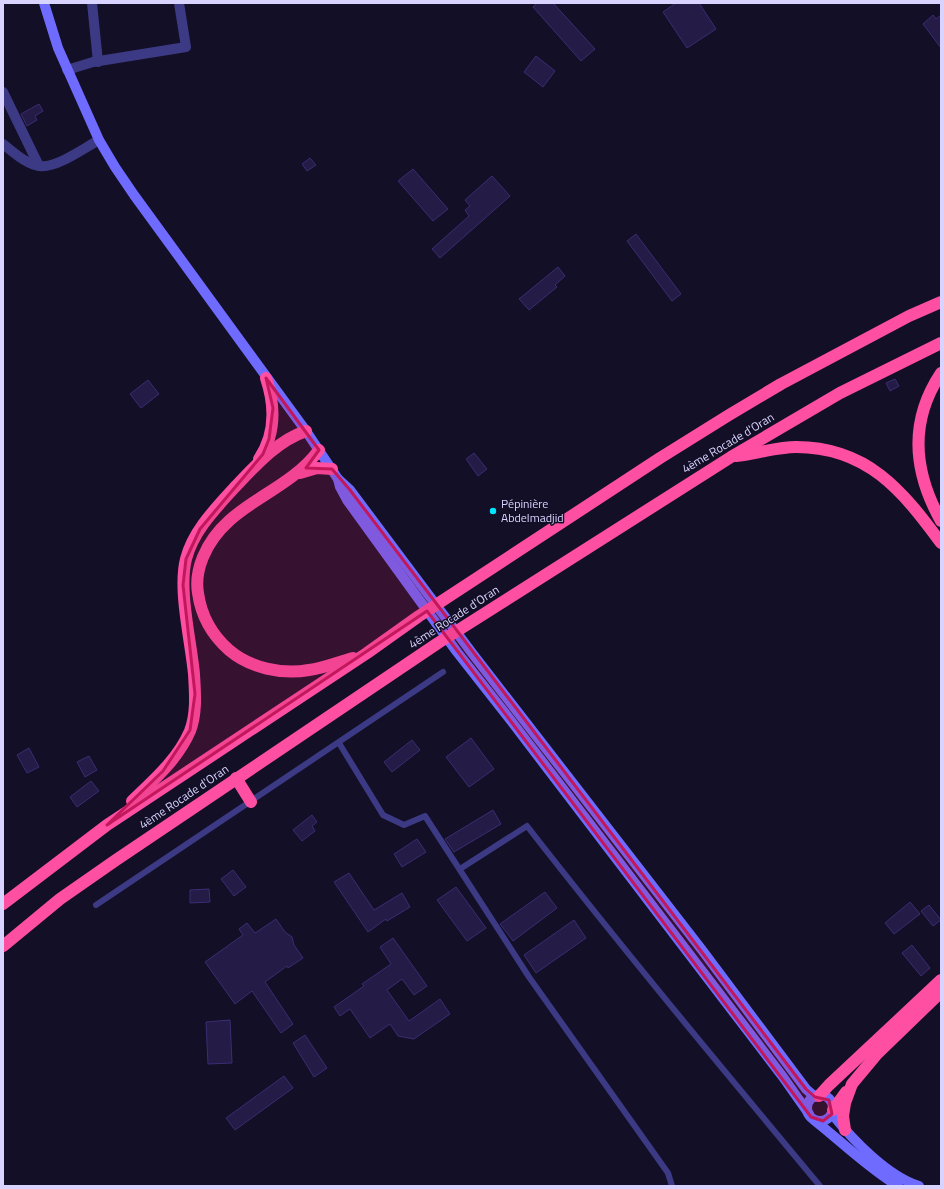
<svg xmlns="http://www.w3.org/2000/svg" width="944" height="1189" viewBox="0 0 944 1189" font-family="'Titillium Web',sans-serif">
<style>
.building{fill:#241b47;stroke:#3b2d73}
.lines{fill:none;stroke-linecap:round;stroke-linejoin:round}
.lane{stroke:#3d3a85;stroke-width:6}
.street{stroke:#3d3a85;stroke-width:10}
.secondary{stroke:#6f6bff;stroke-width:10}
.highway{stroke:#ff4fa3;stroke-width:12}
.marked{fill:#c2185b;fill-opacity:0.2;stroke:#c2185b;stroke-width:3;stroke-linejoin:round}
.poi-dot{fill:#00e5ff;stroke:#130f26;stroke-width:1.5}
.labels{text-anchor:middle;stroke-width:3;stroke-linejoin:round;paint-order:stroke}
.street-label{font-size:12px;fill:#d9d4ff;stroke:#130f26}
.poi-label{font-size:12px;fill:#d9d4ff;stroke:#130f26;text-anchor:start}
</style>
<rect width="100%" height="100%" fill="#130f26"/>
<g class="building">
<path d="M537 3H553L595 49 581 61 533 7Z"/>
<path d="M676 3H699L716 29 687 48 663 12Z"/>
<path d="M933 15 936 19 941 15V48L923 24Z"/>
<path d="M536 56 555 71 543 87 524 72Z"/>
<path d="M39 104 43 111 35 116 37 120 27 126 21 114Z"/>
<path d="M310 158 316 165 307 171 302 164Z"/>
<path d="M413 169 448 209 433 221 398 181Z"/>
<path d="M492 176 510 196 440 258 432 249 469 216 465 210 470 206 465 200Z"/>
<path d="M636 234 681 294 672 301 627 241Z"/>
<path d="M558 267 565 276 555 285 557 287 529 310 519 299Z"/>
<path d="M895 379 899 386 890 391 886 383Z"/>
<path d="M148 380 159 394 141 408 130 394Z"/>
<path d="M474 453 487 469 478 476 466 459Z"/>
<path d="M471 738 494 769 469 787 446 757Z"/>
<path d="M412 740 420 750 392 772 384 762Z"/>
<path d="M29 748 39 767 27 773 17 755Z"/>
<path d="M89 756 97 770 85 777 77 762Z"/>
<path d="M91 781 99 791 77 807 70 797Z"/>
<path d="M493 810 501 824 454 852 445 839Z"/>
<path d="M312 815 317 822 312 826 315 831 302 841 293 830Z"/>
<path d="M417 839 426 852 402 867 394 854Z"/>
<path d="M233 870 246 887 234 896 221 879Z"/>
<path d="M349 873 374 910 402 893 410 907 387 921 386 919 368 932 334 882Z"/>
<path d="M456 887 486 928 467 941 437 900Z"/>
<path d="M209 889 210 902 190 903V890Z"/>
<path d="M545 892 557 908 513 941 500 924Z"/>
<path d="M910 902 920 914 894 934 885 923Z"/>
<path d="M929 905 941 920 933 926 921 911Z"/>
<path d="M276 919 285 932 292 937 294 945 303 958 288 968 287 966 265 982 293 1024 281 1033 252 991 235 1004 205 962 243 935 239 929 247 923 255 933Z"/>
<path d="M574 920 586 938 536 973 524 955Z"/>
<path d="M393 938 427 986 414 995 402 979 387 990 409 1021 440 999 450 1014 414 1039 398 1036 390 1024 370 1038 350 1009 340 1016 334 1007 364 986 362 984 391 964 380 947Z"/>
<path d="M912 945 930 968 921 976 902 953Z"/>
<path d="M230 1020 232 1063 208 1064 206 1022Z"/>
<path d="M305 1035 327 1068 314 1077 293 1043Z"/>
<path d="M284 1076 293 1088 235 1130 226 1118Z"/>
</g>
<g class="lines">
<g class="lane">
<path d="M339 743 383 815 404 825 425 816 529 977 668 1173 672 1186"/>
<path d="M460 869 527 826C622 948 721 1067 820 1186"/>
<path d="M96 905 443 672"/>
</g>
<g class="street">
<path d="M92 3 98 62"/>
<path d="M67 70 93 62 186 47 179 3"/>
<path d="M3 92 39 166"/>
<path d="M3 144C13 152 27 165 40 166 57 168 84 148 99 140"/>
</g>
<g class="secondary">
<path d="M44 3 58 48 99 140 115 167 134 195 306 431 338 479 350 490 472 653 702 950 806 1089 815 1097"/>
<path d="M338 479 340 487 347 500 457 652 512 722 783 1077 809 1114"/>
<circle cx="820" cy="1108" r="13"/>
<path d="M832 1114C852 1139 887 1176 919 1186"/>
<path d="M814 1120C842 1142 867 1167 898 1186"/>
</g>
<g class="highway">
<path d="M941 373C909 421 913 471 941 521"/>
<path d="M319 450C286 495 225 503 203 557 198 569 196 581 198 593 201 615 212 635 229 650 250 668 282 675 309 670 324 668 338 662 353 658"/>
<path d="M736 456C754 454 778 447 796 447 867 447 902 490 941 543"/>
<path d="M259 459C276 434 275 405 266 378"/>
<path d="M300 473 317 468 332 469"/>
<path d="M236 778 251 802"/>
<path d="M132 801C154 780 178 759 190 731 197 713 195 692 194 674 191 641 178 590 186 559 193 531 216 508 235 487 256 465 277 441 306 431"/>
<path d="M3 904 107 825 367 653 419 616 660 458 729 415 781 384 909 316 941 302"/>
<path d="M3 946 60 899 116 860 438 643 731 457 840 393 941 343"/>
<path d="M819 1096 829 1085 941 980"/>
<path d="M833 1110 846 1092"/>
<path d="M845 1130 843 1116 845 1103 852 1084 877 1054 941 992"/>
</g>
</g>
<path class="marked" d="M266 378 319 450 306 468 332 469 350 490 806 1089 815 1097 829 1100 832 1114 823 1121 811 1117 427 611 107 825 163 771 190 730 195 694 183 585 186 559 200 529 263 454 269 439 273 408Z"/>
<circle class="poi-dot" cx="493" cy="511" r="4"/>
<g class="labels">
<g class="street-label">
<text transform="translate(728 443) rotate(-31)" y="4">4ème Rocade d'Oran</text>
<text transform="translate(454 617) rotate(-33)" y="4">4ème Rocade d'Oran</text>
<text transform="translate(184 797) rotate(-34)" y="4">4ème Rocade d'Oran</text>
</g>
<g class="poi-label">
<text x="501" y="508">Pépinière<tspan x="501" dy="14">Abdelmadjid</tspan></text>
</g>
</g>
<rect width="944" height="1189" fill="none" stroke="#d9d4ff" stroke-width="8"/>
</svg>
